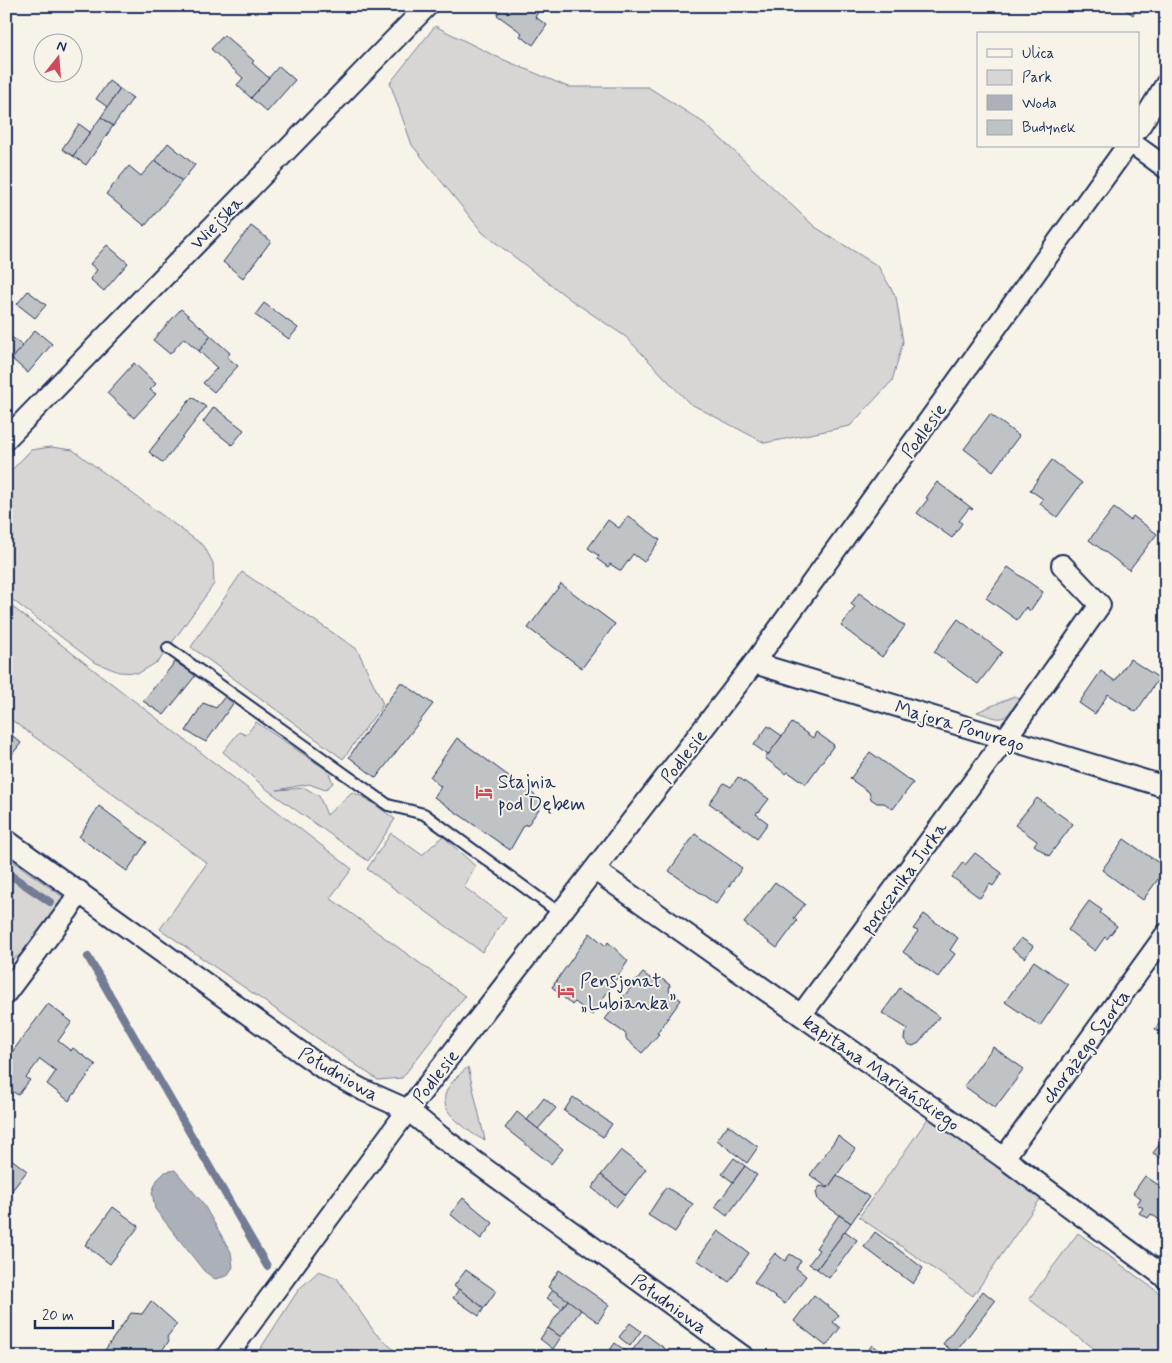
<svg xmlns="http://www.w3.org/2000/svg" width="1172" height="1363" viewBox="0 0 1172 1363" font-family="Mynerve,sans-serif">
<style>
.green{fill:#d7d6d4;stroke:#798299}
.water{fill:#acb0b9;stroke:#727c95}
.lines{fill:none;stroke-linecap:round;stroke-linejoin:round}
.stream{stroke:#727c95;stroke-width:8}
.building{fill:#c0c3c5;stroke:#1b2f5e}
.service-casing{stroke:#1b2f5e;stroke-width:14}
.minor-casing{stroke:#1b2f5e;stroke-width:24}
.service{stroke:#f7f3e8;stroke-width:10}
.minor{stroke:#f7f3e8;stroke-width:20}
.labels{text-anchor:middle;stroke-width:4;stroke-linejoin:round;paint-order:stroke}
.street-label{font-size:19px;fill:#1b2f5e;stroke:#f7f3e8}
.poi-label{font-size:19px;fill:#1b2f5e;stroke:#f7f3e8;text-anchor:start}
</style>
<rect width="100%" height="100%" fill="#f7f3e8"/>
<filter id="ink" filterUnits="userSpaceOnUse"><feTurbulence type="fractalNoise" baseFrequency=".02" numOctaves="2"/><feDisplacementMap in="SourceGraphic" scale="10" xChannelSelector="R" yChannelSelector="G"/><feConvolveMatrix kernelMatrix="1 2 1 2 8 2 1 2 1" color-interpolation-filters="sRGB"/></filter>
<g filter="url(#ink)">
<g class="green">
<path d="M435 26 495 56 568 87H648L704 123 815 227 878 266 896 297 903 342 892 381 850 426 765 443 689 403 626 337 571 300 483 233 412 145 390 83Z"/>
<path d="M51 447 73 450 204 546 213 563 214 584 159 661 139 673 119 672 94 662 6 595V476L31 450Z"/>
<path d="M242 572 357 649 383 704 343 759 191 647Z"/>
<path d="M6 602 352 869 330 898 465 996 402 1078 378 1080 160 929 207 863 6 716Z"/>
<path d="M1015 696 1019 699C1003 723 1004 721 977 712Z"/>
<path d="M256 722 328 771 333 783 325 790 309 784 277 790 305 788 319 796 327 815 352 792 367 799 395 819 368 861 269 791 223 752 239 732 246 735Z"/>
<path d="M391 833 422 855 443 836 475 866 464 887 506 918 482 952 367 869Z"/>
<path d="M6 856 70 902 32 948 6 963Z"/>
<path d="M468 1067 485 1140C476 1137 469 1131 462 1125 433 1103 444 1087 468 1067Z"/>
<path d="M929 1117 1041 1198 973 1296 859 1217Z"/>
<path d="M1078 1233 1166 1298V1357H1104L1029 1299Z"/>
<path d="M319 1271 337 1278 375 1333 402 1357H255L299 1289Z"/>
</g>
<path class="water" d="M175 1170 202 1202 231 1252 233 1267 227 1276 215 1279 204 1271 155 1209 152 1192 157 1180 165 1172Z"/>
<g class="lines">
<g class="stream">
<path d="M6 872 50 902"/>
<path d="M88 957 267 1266"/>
</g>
</g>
<g class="building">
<path d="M503 6H542L535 17 547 25 533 45 520 36 522 33 497 15Z"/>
<path d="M1121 6H1139L1133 15Z"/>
<path d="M224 35 254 61 252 63 269 78 251 98 237 85 243 78 211 49Z"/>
<path d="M279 66 295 80 267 112 251 98Z"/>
<path d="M109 81 120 89 108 107 96 99Z"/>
<path d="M120 89 133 98 113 126 101 117Z"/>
<path d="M101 117 113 126 86 165 73 156Z"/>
<path d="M79 124 90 132 73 156 62 149Z"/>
<path d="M168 143 195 165 182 181 155 160Z"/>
<path d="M155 160 182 181 145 226 106 194 129 166 141 176Z"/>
<path d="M251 226 271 241 243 278 223 262Z"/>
<path d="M107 245 128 263 104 291 90 279 97 270 90 264Z"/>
<path d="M28 291 46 305 35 318 17 304Z"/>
<path d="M264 303 298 328 289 339 255 315Z"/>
<path d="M181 309 211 336 199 351 184 338 170 354 153 340Z"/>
<path d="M35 330 52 344 28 373 12 359Z"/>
<path d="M9 335 23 346 12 359 6 355V338Z"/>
<path d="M211 336 230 353 227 357 238 366 214 392 203 383 217 368 199 351Z"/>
<path d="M134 363 156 384 150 390 156 394 134 418 107 393Z"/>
<path d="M192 397 206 407 163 463 149 452Z"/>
<path d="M214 407 244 430 232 445 203 422Z"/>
<path d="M990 414 1019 436 993 471 964 449Z"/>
<path d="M1052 460 1082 483 1057 517 1040 504 1043 499 1030 490Z"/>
<path d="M937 482 973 509 972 510 969 508 959 521 962 523 952 538 917 513 928 499 926 498Z"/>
<path d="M1114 508 1130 520 1133 516 1157 534 1129 570 1089 540Z"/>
<path d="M628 516 660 540 644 562 633 554 621 571 610 564 608 567 597 559 599 556 588 548 608 520 619 528Z"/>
<path d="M1008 567 1043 592 1030 611 1026 607 1017 620 986 598Z"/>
<path d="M561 584 615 624 582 668 528 628Z"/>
<path d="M859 593 905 626 882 657 841 626 855 607 851 604Z"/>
<path d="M958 619 1002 652 978 684 934 652Z"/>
<path d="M1130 659 1159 678 1136 712 1108 694 1095 714 1079 703 1101 671 1115 681Z"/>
<path d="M175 662 196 675 164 715 143 701Z"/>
<path d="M401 682 433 704 376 778 349 757Z"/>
<path d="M226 695 234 702 206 742 186 731 203 703 216 708Z"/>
<path d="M792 723 813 738 816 732 834 745 806 784 788 772 786 774 765 758Z"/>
<path d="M768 726 782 736 768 755 754 745Z"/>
<path d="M6 730 21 743 6 762Z"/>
<path d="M457 738 544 802 527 826 525 824 510 850 434 797 441 787 430 777Z"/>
<path d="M870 752 913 783 893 809 884 803H877L871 799 869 792 850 779Z"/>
<path d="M738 777 769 799 759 812 758 811 756 814 768 823 757 838 709 803 724 783 731 787Z"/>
<path d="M1037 798 1073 824 1049 856 1034 845 1037 841 1015 825Z"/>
<path d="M99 806 147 842 127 871 79 837Z"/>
<path d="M695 834 742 868 716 904 669 871Z"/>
<path d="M1124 839 1166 868 1143 900 1102 870Z"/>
<path d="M975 853 1002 873 993 886 990 884 980 898 952 877 963 862 965 865Z"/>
<path d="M775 882 805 904 794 918 797 921 777 948 744 923Z"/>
<path d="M1089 901 1102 910 1100 913 1117 926 1107 939 1105 937 1095 951 1068 930Z"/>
<path d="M924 914 958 938 950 950 955 954 938 977 903 952 918 931 913 929Z"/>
<path d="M590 933 606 946 608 942 628 961 592 1015 575 1002 572 1005 552 987Z"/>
<path d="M1021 938 1033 946 1025 958 1012 949Z"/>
<path d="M1034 961 1068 985 1040 1026 1005 1002Z"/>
<path d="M643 973 654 981 662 979 670 985 669 991 681 1000 657 1033 659 1034 642 1053 626 1039V1034L605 1019Z"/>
<path d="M900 988 939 1017 919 1043 913 1046 908 1044 904 1039 905 1033 908 1029 882 1013Z"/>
<path d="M48 1004 72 1022 58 1041 71 1051 73 1048 96 1065 69 1101 47 1084 56 1071 40 1059 26 1078 30 1080 18 1095 6 1087V1060Z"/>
<path d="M1166 1015V1037L1155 1029Z"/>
<path d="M993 1047 1024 1069 995 1108 964 1086Z"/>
<path d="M573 1097 612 1124 603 1137 564 1111Z"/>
<path d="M544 1098 556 1108 538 1129 527 1120Z"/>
<path d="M517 1112 563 1149 551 1164 505 1128Z"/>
<path d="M728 1125 758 1147 747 1163 717 1140Z"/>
<path d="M838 1136 855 1149 828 1188 810 1175Z"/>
<path d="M1166 1136V1161L1153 1153Z"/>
<path d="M621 1150 646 1169 626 1195 601 1175Z"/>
<path d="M6 1155 27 1171 7 1197 13 1201 6 1211Z"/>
<path d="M734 1158 745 1166 733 1182 722 1174Z"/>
<path d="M745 1166 757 1175 727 1216 715 1207Z"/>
<path d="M601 1175 626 1195 616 1207 592 1188Z"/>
<path d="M837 1175 869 1197 851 1223 818 1200 816 1192 820 1186 828 1188Z"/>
<path d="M1145 1176 1166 1190V1231L1158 1226 1161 1221 1151 1214 1148 1218 1139 1213 1143 1208 1137 1204 1141 1198 1133 1193Z"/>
<path d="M666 1187 693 1204 675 1232 648 1215Z"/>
<path d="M463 1198 493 1223 481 1239 450 1214Z"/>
<path d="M113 1207 139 1226 110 1264 85 1245Z"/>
<path d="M839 1215 851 1223 817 1269 809 1264 819 1250 816 1248Z"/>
<path d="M718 1231 749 1253 729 1282 697 1260Z"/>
<path d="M845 1231 857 1240 829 1278 817 1269Z"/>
<path d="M875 1232 923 1268 913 1284 864 1247Z"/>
<path d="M775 1253 785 1261 790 1254 801 1261 796 1268 806 1276 785 1304 754 1282Z"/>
<path d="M466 1270 496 1291 484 1308 454 1286Z"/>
<path d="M559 1270 609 1305 598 1322 548 1287Z"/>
<path d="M459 1289 484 1308 479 1316 453 1298Z"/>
<path d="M553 1290 568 1300 562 1309 547 1298Z"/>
<path d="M983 1291 995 1301 955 1353 943 1344Z"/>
<path d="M814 1295 839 1315 833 1322 840 1328 826 1346 794 1321Z"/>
<path d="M568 1300 581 1310 561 1337 548 1328Z"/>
<path d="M151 1301 177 1324 167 1337 169 1341 157 1357H100L131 1313 142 1314Z"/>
<path d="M630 1323 641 1331 630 1346 619 1337Z"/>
<path d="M548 1328 561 1337 553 1349 540 1339Z"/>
<path d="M645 1334 675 1356 674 1357H627Z"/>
<path d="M615 1343 627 1352 624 1357H605Z"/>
<path d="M872 1345 886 1357H862Z"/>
</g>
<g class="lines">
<g class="service-casing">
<path id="service" d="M168 648 388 805 424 814 561 914"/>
</g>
<g class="minor-casing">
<g id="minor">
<path d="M1138 129 1166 84"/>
<path d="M1136 146 1166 168"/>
<path d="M6 439 427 6"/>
<path d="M754 663 1166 787"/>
<path d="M6 840 324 1069 363 1090 408 1110 441 1137 744 1357"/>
<path d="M595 870 1004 1158 1166 1278"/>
<path d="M6 993 69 909 79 891"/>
<path d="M801 1015 1016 724 1100 605 1062 565"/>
<path d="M1004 1158 1166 934"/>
<path d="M226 1357 408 1110 754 663 1127 146"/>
</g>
</g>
<use href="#service" class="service"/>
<use href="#minor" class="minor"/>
</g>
</g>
<defs>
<g id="hotel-bare" transform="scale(1.35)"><path d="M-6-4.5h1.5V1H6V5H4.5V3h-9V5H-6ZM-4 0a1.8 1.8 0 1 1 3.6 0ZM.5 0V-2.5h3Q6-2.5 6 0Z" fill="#d1495b" stroke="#f7f3e8" stroke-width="2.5" paint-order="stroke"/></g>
</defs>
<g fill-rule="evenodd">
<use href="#hotel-bare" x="484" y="792"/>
<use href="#hotel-bare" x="566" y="991"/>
</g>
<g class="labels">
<g class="street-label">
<text transform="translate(216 222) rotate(-46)" y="7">Wiejska</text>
<text transform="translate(923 430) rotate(-54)" y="7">Podlesie</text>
<text transform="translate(960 725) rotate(17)" y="7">Majora Ponurego</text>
<text transform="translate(683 756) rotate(-52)" y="7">Podlesie</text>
<text transform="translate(903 877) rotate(-54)" y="7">porucznika Jurka</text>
<text transform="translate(1085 1046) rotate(-54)" y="7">chorążego Szorta</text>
<text transform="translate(882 1072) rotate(35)" y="7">kapitana Mariańskiego</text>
<text transform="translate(339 1073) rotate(30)" y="7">Południowa</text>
<text transform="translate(435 1076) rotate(-52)" y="7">Podlesie</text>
<text transform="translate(670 1303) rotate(36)" y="7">Południowa</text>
</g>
<g class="poi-label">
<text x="498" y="788">Stajnia<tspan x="498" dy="22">pod Dębem</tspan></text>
<text x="580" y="987">Pensjonat<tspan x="580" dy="22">„Lubianka”</tspan></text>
</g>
</g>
<rect width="1172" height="1363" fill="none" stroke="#f7f3e8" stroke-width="25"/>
<rect x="12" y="12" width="1147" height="1338" fill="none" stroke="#1b2f5e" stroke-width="2" filter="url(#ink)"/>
<rect x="977" y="32" width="162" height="115" fill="#f7f3e8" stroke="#9fa5b1"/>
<rect x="987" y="49" width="25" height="8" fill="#f7f3e8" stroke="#9fa5b1"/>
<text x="1022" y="58" font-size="15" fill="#1b2f5e">Ulica</text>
<rect x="987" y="70" width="25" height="15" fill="#d7d6d4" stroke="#9fa5b1"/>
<text x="1022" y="82" font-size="15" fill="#1b2f5e">Park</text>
<rect x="987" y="95" width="25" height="15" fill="#acb0b9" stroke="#9fa5b1"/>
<text x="1022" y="108" font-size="15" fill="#1b2f5e">Woda</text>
<rect x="987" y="120" width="25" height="15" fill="#c0c3c5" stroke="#9fa5b1"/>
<text x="1022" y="132" font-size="15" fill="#1b2f5e">Budynek</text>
<g transform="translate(58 58) rotate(17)"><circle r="24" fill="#f7f3e8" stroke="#9fa5b1"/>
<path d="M0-4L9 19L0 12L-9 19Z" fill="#d1495b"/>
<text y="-8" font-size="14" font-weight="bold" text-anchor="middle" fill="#1b2f5e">N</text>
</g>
<path d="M35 1320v8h78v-8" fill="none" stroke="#1b2f5e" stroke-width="2.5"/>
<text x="42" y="1320" font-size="15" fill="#1b2f5e" stroke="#f7f3e8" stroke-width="4" paint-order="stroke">20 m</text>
</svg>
